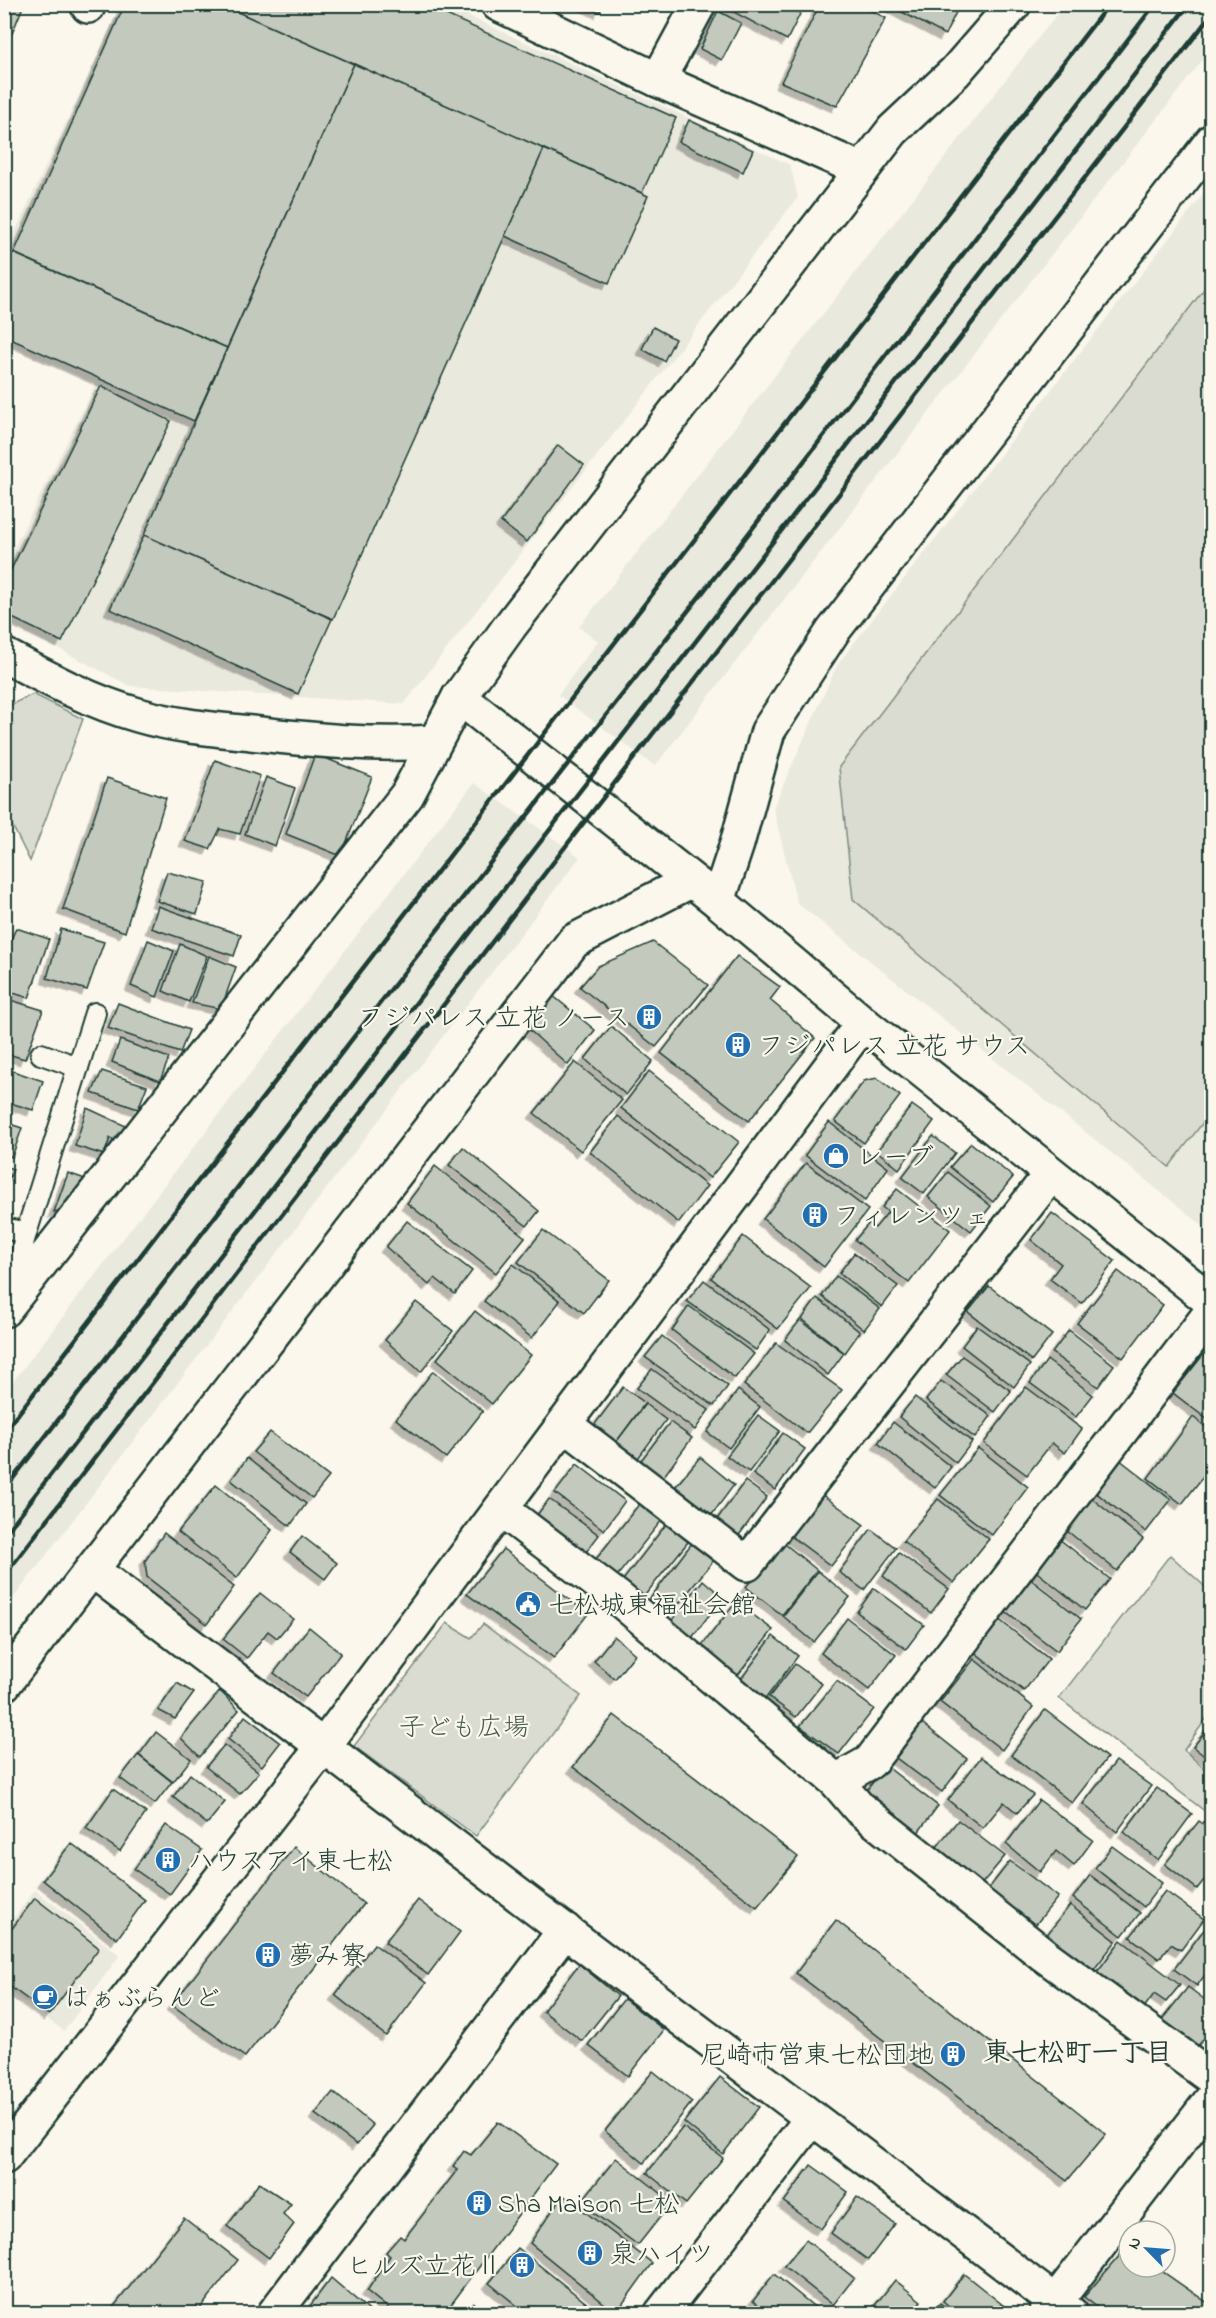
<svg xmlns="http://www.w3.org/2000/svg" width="1216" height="2318" viewBox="0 0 1216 2318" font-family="'Indie Flower','Klee One',sans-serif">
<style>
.built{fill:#eae9de}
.green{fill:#dbdcd1;stroke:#7d8c82;stroke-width:1.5}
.building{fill:#c4c9be;stroke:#1f3d34;stroke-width:1.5;filter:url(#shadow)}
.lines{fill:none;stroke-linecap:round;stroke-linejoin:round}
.lane-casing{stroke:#1f3d34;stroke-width:24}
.street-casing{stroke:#1f3d34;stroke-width:38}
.secondary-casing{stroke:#1f3d34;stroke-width:38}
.lane{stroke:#fbf7ec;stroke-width:20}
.street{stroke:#fbf7ec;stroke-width:33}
.secondary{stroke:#fbf7ec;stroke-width:33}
.rail{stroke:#1f3d34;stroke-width:4.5}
.labels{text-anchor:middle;stroke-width:4.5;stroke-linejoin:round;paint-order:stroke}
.poi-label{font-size:26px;fill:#1f3d34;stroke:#fbf7ec;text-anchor:start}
.park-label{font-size:26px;fill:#455d53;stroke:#fbf7ec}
.neighbourhood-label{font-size:27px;font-weight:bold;fill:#1f3d34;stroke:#fbf7ec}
</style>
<defs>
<filter id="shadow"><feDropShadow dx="-5.5" dy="5.5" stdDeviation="0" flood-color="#0004"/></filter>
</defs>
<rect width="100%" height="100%" fill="#fbf7ec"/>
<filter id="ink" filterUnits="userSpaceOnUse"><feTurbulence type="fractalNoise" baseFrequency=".0167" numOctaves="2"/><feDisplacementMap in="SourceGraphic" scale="12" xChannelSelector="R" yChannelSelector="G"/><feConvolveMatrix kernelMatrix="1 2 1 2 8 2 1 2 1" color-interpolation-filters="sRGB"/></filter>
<g filter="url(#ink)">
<g class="built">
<path d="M121 5H445L790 165 798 197 404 704 130 686 5 621 4 567 96 384 5 342V246L8 247Z"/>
<path d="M1064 5H1211V49L655 766 558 695 598 641 579 627Z"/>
<path d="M1205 192 1212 197 1211 1232 797 903 773 808 837 665Z"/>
<path d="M474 783 580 857 5 1609V1392Z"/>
<path d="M35 1890 120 1955 64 2031 5 1988 4 1931Z"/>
</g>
<g class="green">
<path d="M1211 280V1112L1169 1167 853 899 839 767Z"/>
<path d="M33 694 83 719 30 861 5 811 4 708Z"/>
<path d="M1170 1555 1211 1592V1712L1184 1750 1211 1775V1816L1059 1698Z"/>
<path d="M447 1623 471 1638 483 1624 581 1696 476 1836 354 1746Z"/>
</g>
<g class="building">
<path d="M4 4H24L4 53Z"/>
<path d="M125 4H220L354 64 227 348 14 253Z"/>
<path d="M220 4H422L676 118 642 193Z"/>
<path d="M583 4H603L600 12Z"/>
<path d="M728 4H805L787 40 726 8Z"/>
<path d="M820 4H858L886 18 837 106 781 82Z"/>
<path d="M887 4H960L945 35Z"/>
<path d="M718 11 741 23 722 60 700 49Z"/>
<path d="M354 64 544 149 333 619 144 535Z"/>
<path d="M689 120 753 150 743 172 679 142Z"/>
<path d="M544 149 648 196 609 283 505 236Z"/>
<path d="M4 249 227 348 194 421 4 336Z"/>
<path d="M653 327 675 339 664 361 642 349Z"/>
<path d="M101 386 171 421 62 642 4 614V584Z"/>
<path d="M558 445 584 465 527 542 501 522Z"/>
<path d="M144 535 332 619 298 694 110 609Z"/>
<path d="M315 754 372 777 341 856 286 834Z"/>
<path d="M215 760 260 776 240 834 220 829 210 849 185 841Z"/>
<path d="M266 777 295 788 275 846 245 834Z"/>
<path d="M107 778 166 798 125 932 63 909Z"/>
<path d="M167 872 207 882 197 914 157 901Z"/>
<path d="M158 906 241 935 234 956 151 928Z"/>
<path d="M16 928 49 939 29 998 4 990V956Z"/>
<path d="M61 929 104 942 87 990 47 978Z"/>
<path d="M148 940 174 951 157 997 131 986Z"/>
<path d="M653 942 708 985 656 1047 580 987 598 966Z"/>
<path d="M180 944 207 956 189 1002 163 991Z"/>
<path d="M209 956 236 967 221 1009 192 1003Z"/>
<path d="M737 956 780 987 770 1000 815 1038 749 1121 661 1053Z"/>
<path d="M552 995 595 1030 568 1065 527 1028Z"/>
<path d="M4 998 43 1010 25 1059 4 1053Z"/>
<path d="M118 1003 189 1030 180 1053 108 1028Z"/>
<path d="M611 1026 653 1061 626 1095 585 1059Z"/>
<path d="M120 1040 169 1058 160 1081 112 1062Z"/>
<path d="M575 1062 622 1100 581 1151 534 1113Z"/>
<path d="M4 1068 43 1081 33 1110 4 1101Z"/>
<path d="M102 1071 147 1086 138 1109 92 1093Z"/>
<path d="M649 1071 739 1142 710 1178 621 1108Z"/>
<path d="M877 1078 900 1096 864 1143 835 1121 864 1081Z"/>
<path d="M912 1105 934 1121 899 1169 877 1151Z"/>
<path d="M87 1108 128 1127 121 1143 110 1138 104 1155 75 1146Z"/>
<path d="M618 1116 707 1186 679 1223 590 1152Z"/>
<path d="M4 1122 22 1128 12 1157 4 1154Z"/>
<path d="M829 1122 888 1168 865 1201 805 1155Z"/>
<path d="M933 1136 955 1153 924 1194 902 1177Z"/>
<path d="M971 1143 1013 1177 993 1202 950 1167Z"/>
<path d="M463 1147 539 1211 527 1226 449 1165Z"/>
<path d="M806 1163 868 1210 824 1267 763 1219Z"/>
<path d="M4 1166 13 1169 4 1194Z"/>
<path d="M435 1166 525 1237 496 1273 407 1203Z"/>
<path d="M948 1172 991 1206 971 1231 928 1197Z"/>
<path d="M68 1173 88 1180 63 1210 54 1212Z"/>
<path d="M897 1189 950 1230 909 1283 855 1240 869 1223 875 1228 888 1212 882 1207Z"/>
<path d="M1052 1213 1115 1261 1082 1303 1050 1279 1061 1264 1031 1240Z"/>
<path d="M407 1221 472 1271 455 1294 435 1278 429 1285 386 1247Z"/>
<path d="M543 1230 609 1280 584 1313 518 1262Z"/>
<path d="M743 1236 811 1288 778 1329 711 1278Z"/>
<path d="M854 1253 898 1286 882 1307 839 1273Z"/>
<path d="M513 1264 560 1301 532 1338 484 1301Z"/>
<path d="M1118 1271 1163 1305 1123 1358 1077 1323Z"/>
<path d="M836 1276 880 1309 864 1330 822 1296Z"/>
<path d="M704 1280 770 1330 756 1350 687 1301Z"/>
<path d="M989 1286 1052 1335 1032 1361 968 1312Z"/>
<path d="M817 1298 860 1332 845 1353 802 1319Z"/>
<path d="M416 1302 453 1331 421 1372 385 1340Z"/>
<path d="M689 1306 754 1354 735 1378 672 1330Z"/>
<path d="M475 1311 531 1355 492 1404 437 1359Z"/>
<path d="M800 1320 844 1353 828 1375 785 1340Z"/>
<path d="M977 1326 1030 1365 1014 1387 962 1346Z"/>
<path d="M1069 1330 1114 1365 1098 1387 1052 1353Z"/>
<path d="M662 1336 728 1386 714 1406 645 1357Z"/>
<path d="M776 1343 842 1390 807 1433 744 1385Z"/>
<path d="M1203 1355 1212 1362V1423L1173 1393Z"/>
<path d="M962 1356 1011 1391 995 1412 946 1375Z"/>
<path d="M1047 1360 1093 1395 1076 1417 1030 1383Z"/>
<path d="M652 1369 709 1410 695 1430 637 1388Z"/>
<path d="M433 1371 483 1411 446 1458 396 1419Z"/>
<path d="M941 1381 991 1416 975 1438 926 1400Z"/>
<path d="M623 1387 645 1403 614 1445 592 1428Z"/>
<path d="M1026 1387 1082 1429 1065 1453 1052 1443 1027 1475 984 1443Z"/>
<path d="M738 1390 760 1407 729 1448 707 1432Z"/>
<path d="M915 1397 972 1442 956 1463 899 1417Z"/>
<path d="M645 1404 666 1420 636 1461 614 1445Z"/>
<path d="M758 1415 780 1431 749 1472 727 1456Z"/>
<path d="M1193 1417 1212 1432V1465L1182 1504 1148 1478Z"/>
<path d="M670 1422 692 1438 661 1480 639 1463Z"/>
<path d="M893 1422 951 1467 935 1488 878 1443Z"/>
<path d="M270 1432 329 1477 312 1498 253 1452Z"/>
<path d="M783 1433 805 1449 775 1490 753 1474Z"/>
<path d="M978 1448 1028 1487 992 1535 940 1495Z"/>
<path d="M700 1457 734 1485 708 1520 672 1491Z"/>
<path d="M247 1458 306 1504 290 1526 231 1480Z"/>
<path d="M1119 1459 1171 1500 1146 1532 1094 1491Z"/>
<path d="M577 1464 625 1501 604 1530 555 1493Z"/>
<path d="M745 1481 767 1497 737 1538 715 1522Z"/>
<path d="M216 1485 272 1530 237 1578 178 1532Z"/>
<path d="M821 1494 864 1525 831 1566 791 1536Z"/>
<path d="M1091 1498 1143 1539 1117 1571 1066 1530Z"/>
<path d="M549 1499 599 1535 583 1556 534 1519Z"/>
<path d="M938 1499 989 1539 954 1583 903 1541Z"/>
<path d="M640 1503 662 1520 614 1580 593 1563Z"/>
<path d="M667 1523 688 1542 641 1600 620 1584Z"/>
<path d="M871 1529 896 1548 864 1590 839 1572Z"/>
<path d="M164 1533 234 1587 207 1624 147 1577 145 1561Z"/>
<path d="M302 1536 337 1563 325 1579 290 1552Z"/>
<path d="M1058 1538 1110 1579 1085 1610 1033 1569Z"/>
<path d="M692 1543 713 1561 666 1620 646 1604Z"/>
<path d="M785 1544 817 1570 782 1615 746 1587 762 1566 766 1569Z"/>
<path d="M503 1549 588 1614 554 1658 467 1594Z"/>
<path d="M899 1553 949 1589 931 1613 883 1576Z"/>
<path d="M818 1571 850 1597 814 1642 783 1616Z"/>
<path d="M1029 1578 1081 1619 1057 1651 1004 1611Z"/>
<path d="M703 1580 723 1597 691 1639 670 1623Z"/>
<path d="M874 1588 924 1625 906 1649 857 1612Z"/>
<path d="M260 1593 293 1619 277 1638 268 1631 247 1658 223 1639Z"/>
<path d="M736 1602 773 1630 738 1675 700 1648Z"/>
<path d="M847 1618 896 1655 869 1690 821 1653Z"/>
<path d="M997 1618 1049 1659 1024 1691 972 1650Z"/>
<path d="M309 1627 341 1653 306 1697 274 1673Z"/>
<path d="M614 1636 635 1654 615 1679 594 1661Z"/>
<path d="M773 1636 798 1656 766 1698 741 1679Z"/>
<path d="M974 1659 1033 1707 1002 1750 940 1702Z"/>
<path d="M795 1664 822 1684 796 1717 769 1697Z"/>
<path d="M837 1681 874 1709 839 1754 800 1726Z"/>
<path d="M177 1683 194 1693 175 1719 158 1710Z"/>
<path d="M220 1691 239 1710 200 1757 181 1738Z"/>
<path d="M1045 1710 1107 1758 1072 1803 1011 1755Z"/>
<path d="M614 1715 798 1857 757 1907 573 1767Z"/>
<path d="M245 1716 280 1743 262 1766 228 1739Z"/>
<path d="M922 1723 967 1759 942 1792 896 1758Z"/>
<path d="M1212 1723V1762L1193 1747Z"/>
<path d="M156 1732 191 1759 173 1782 139 1755Z"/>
<path d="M224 1745 259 1772 240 1794 206 1767Z"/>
<path d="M138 1755 172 1782 155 1804 120 1778Z"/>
<path d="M981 1757 1033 1795 1017 1813 1004 1802 983 1828 948 1800Z"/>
<path d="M1116 1761 1151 1786 1117 1832 1083 1804Z"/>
<path d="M886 1766 938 1806 914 1838 861 1797Z"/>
<path d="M190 1774 225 1802 207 1824 173 1797Z"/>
<path d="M1157 1788 1192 1814 1158 1860 1124 1832Z"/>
<path d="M113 1789 146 1813 120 1851 86 1828Z"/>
<path d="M1039 1800 1093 1840 1074 1866 1056 1851 1040 1872 1006 1844Z"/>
<path d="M958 1820 1005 1856 980 1886 933 1852Z"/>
<path d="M1199 1821 1212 1830V1870L1197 1889 1165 1864Z"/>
<path d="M166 1825 202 1850 170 1894 134 1869Z"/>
<path d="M71 1843 145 1900 117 1939 43 1880Z"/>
<path d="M1112 1846 1162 1883 1144 1907 1095 1868Z"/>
<path d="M294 1847 364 1904 245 2057 172 2005Z"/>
<path d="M1010 1861 1058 1897 1032 1929 986 1892Z"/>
<path d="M1090 1875 1140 1913 1122 1936 1073 1898Z"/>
<path d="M1165 1891 1204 1919 1181 1950 1171 1944 1159 1959 1130 1937Z"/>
<path d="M35 1898 99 1948 49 2015 4 1982V1939Z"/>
<path d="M418 1900 460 1932 428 1975 385 1942Z"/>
<path d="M1070 1905 1116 1941 1092 1972 1046 1936Z"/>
<path d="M836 1920 1106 2134 1067 2181 796 1973Z"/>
<path d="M1206 1927 1212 1931V1965L1197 1986 1174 1969Z"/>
<path d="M1121 1940 1180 1985 1166 2002 1154 1994 1144 2008 1097 1972Z"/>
<path d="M374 1944 426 1983 386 2036 335 1995Z"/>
<path d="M579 1964 618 1996 582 2041 543 2011Z"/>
<path d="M1188 1987 1212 2005V2029L1191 2054 1156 2027Z"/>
<path d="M624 1999 664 2030 628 2076 588 2045Z"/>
<path d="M653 2071 692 2102 644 2163 605 2131Z"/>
<path d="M720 2077 759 2107 723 2154 684 2122Z"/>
<path d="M333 2092 373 2125 357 2145 315 2114Z"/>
<path d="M498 2122 556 2164 444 2314H395L367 2291 390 2256 386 2252 400 2236 404 2239 458 2169 453 2166 464 2151 471 2155Z"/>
<path d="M683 2127 723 2158 686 2204 647 2173Z"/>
<path d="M616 2158 672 2202 638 2245 580 2203Z"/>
<path d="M811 2165 848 2192 821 2229 784 2202Z"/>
<path d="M259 2183 291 2204 283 2214 294 2224 269 2258 227 2226Z"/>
<path d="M563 2195 652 2263 616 2313 530 2243Z"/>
<path d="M857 2197 895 2224 868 2260 831 2233Z"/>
<path d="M184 2218 238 2260 196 2314H108Z"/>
<path d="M806 2240 854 2278 833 2305 784 2266Z"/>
<path d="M1127 2247 1129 2249V2267H1156L1212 2306V2314H1106L1084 2297Z"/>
<path d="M518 2248 600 2314H510L516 2305 489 2283Z"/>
<path d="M774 2274 822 2313 821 2314H768L753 2301Z"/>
<path d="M964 2274 1013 2313V2314H959L943 2301Z"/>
<path d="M331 2278 373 2314H304Z"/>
<path d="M895 2280 921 2301 911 2314H868Z"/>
<path d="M474 2303 487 2314H466Z"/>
<path d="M940 2303 952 2314H932Z"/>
<path d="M4 2304 17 2314H4Z"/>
</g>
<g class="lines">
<g class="lane-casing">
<g id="lane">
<path d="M41 1054 78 1067"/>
<path d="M4 1228 26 1233"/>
<path d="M16 1289 24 1240 95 1013"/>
</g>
</g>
<g class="street-casing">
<g id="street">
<path d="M498 4 658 80 862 170"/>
<path d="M88 6 89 4"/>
<path d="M658 80 699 4"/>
<path d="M4 655C47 678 91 702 138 715 175 726 213 729 251 733 312 740 373 746 434 742"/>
<path d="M459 697 718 901 863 1023 1212 1302"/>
<path d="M718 901 737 844 768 731 833 631 1212 141"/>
<path d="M4 1310 407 795 459 697 510 626 893 130 955 72 1014 4"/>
<path d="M564 1424 747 1564 1051 1174"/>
<path d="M501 1509 618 1598 836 1781 859 1808 1044 1955 1212 2078"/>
<path d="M92 1570 497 1879 1071 2314"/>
<path d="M4 1684 574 941 690 881"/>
<path d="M836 1781 870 1762 1212 1311"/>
<path d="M274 2314 565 1930"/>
<path d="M661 2314 812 2118"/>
<path d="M1046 2314 1212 2099"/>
</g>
</g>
<g class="secondary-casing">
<path id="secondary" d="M4 2157 323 1747 863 1023"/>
</g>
<use href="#lane" class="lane"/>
<use href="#street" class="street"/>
<use href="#secondary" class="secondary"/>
<g class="rail">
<path d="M4 1432 1109 4"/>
<path d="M4 1490 380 1003 732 555 1155 4"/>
<path d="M4 1535 1189 4"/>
<path d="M4 1576 582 825 1212 14"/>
</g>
</g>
</g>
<defs>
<g id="building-disc" transform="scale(1.35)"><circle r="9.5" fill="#1f6fb2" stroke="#fbf7ec"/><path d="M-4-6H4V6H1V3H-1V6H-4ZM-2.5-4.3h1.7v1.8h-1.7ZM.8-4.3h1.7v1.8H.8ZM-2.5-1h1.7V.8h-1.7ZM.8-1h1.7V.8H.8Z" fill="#fff"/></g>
<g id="shop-disc" transform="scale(1.35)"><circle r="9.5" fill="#1f6fb2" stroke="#fbf7ec"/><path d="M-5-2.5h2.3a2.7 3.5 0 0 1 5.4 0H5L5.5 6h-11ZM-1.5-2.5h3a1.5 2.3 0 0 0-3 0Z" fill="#fff"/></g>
<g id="civic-disc" transform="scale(1.35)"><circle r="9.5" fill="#1f6fb2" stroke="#fbf7ec"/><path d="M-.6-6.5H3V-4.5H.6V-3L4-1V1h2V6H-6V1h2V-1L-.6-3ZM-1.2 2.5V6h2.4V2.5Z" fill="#fff"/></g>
<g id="cafe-disc" transform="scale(1.35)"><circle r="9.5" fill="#1f6fb2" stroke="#fbf7ec"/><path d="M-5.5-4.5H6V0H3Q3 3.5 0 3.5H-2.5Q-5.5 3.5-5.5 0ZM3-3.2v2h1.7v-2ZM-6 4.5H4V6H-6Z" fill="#fff"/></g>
</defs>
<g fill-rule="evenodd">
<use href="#building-disc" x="649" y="1017"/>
<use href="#building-disc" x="738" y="1045"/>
<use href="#shop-disc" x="836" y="1156"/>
<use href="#building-disc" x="815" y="1215"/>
<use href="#civic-disc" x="528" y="1604"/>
<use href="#building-disc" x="168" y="1860"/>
<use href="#building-disc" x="268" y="1955"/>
<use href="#cafe-disc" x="45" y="1997"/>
<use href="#building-disc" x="953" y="2054"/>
<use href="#building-disc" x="479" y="2203"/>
<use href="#building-disc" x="590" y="2253"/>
<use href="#building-disc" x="522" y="2265"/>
</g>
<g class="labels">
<g class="poi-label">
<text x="630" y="1026" text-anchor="end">フジパレス 立花 ノース</text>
<text x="758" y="1054">フジパレス 立花 サウス</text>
<text x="856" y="1165">レーブ</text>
<text x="834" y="1224">フィレンツェ</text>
<text x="548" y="1613">七松城東福祉会館</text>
<text x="188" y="1869">ハウスアイ東七松</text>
<text x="288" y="1964">夢み寮</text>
<text x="64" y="2006">はぁぶらんど</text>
<text x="934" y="2063" text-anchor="end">尼崎市営東七松団地</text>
<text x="498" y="2212">Sha Maison 七松</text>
<text x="610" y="2262">泉ハイツ</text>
<text x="502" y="2274" text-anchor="end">ヒルズ立花Ⅱ</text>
</g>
<g class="park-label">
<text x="464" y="1735">子ども広場</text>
</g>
<g class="neighbourhood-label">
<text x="1078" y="2061">東七松町一丁目</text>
</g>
</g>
<rect width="1216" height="2318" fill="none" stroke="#fbf7ec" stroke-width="24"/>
<rect x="12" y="12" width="1192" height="2294" fill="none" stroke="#1f3d34" stroke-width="2" filter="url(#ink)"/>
<g transform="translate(1147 2249) rotate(295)"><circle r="28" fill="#fbf7ec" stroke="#a3ada2" stroke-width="1.5"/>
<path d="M0-4.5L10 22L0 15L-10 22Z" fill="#1f6fb2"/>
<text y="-9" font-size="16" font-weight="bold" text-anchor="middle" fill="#1f3d34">N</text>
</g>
</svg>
